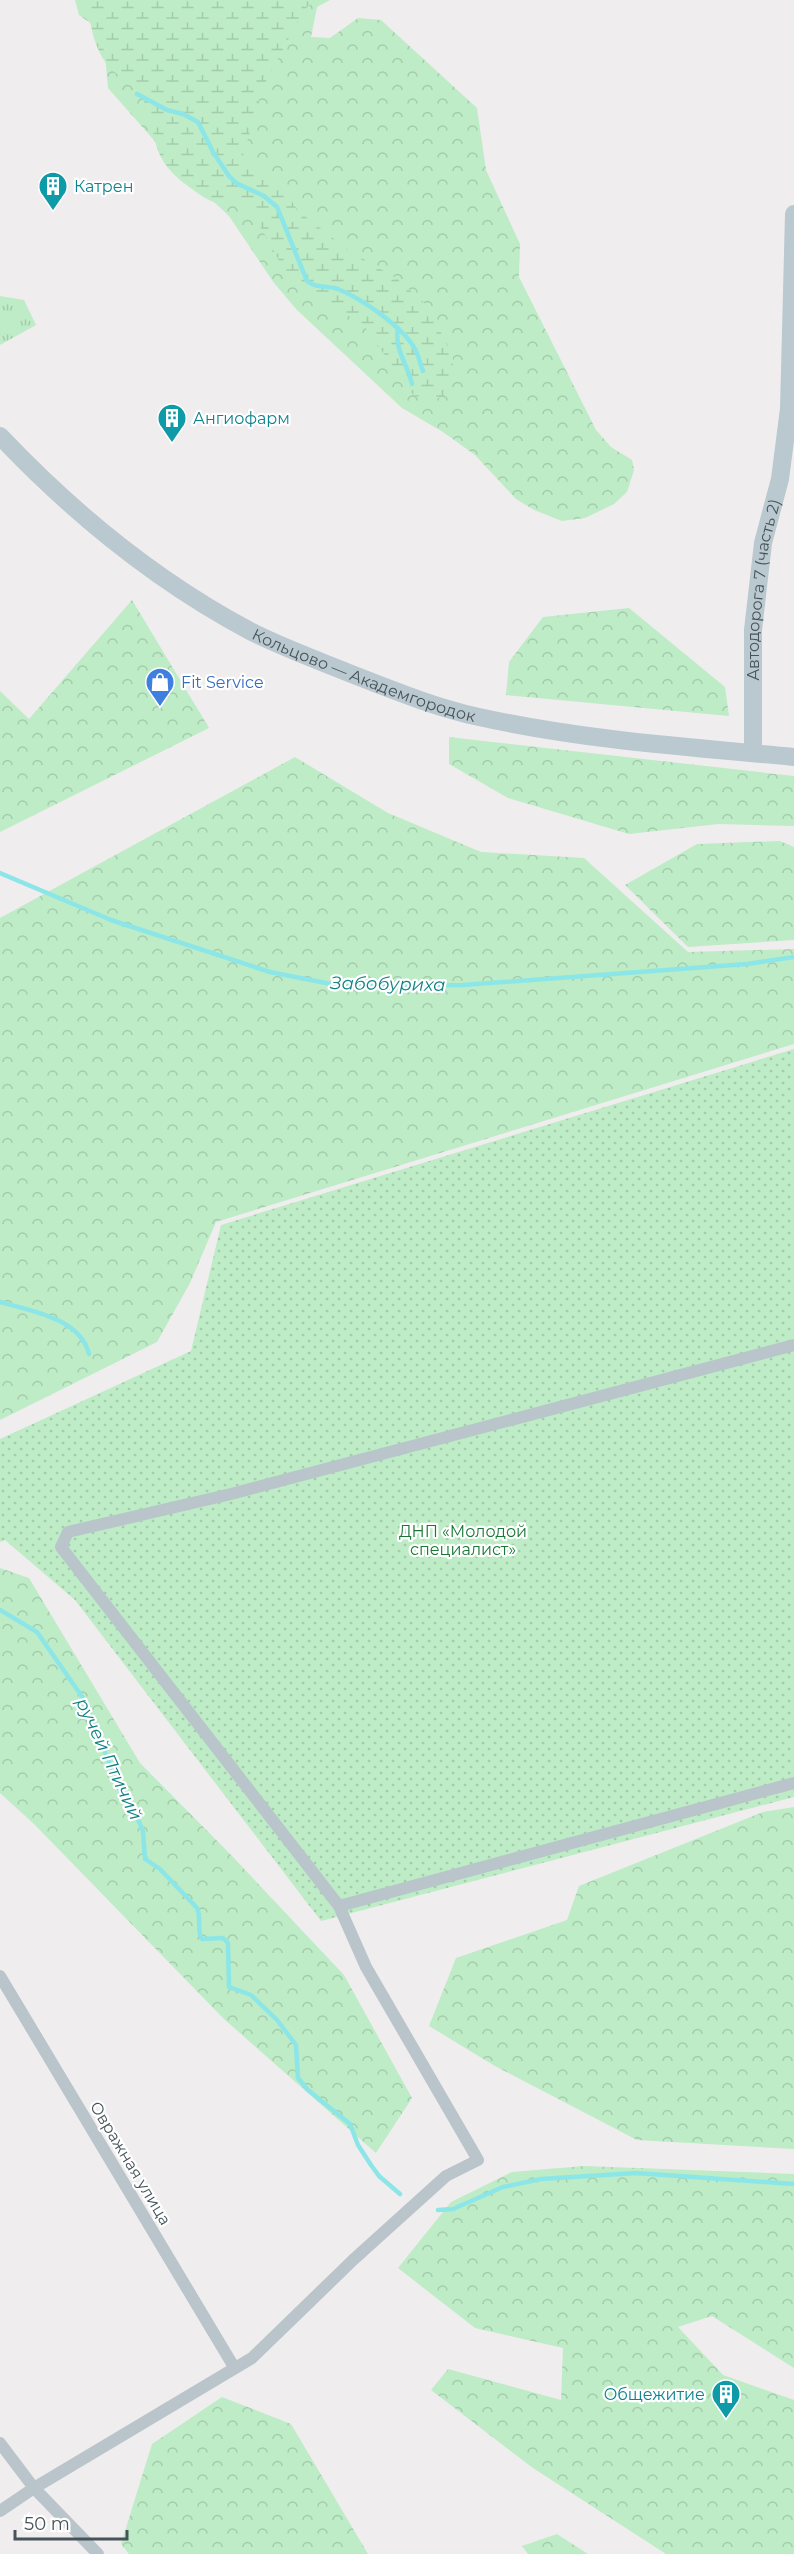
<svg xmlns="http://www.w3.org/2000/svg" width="794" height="2554" viewBox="0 0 794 2554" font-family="Montserrat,sans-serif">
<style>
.grass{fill:url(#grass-tufts)}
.forest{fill:url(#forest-crowns)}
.wetland{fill:url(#wetland-marsh)}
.park{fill:url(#park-dots)}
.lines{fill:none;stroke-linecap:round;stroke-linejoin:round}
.stream{stroke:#8ce6e8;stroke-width:4.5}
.street{stroke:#b9c5ca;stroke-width:12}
.secondary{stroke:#bac8cf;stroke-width:18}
.labels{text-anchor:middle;stroke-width:4.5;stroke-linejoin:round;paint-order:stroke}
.culture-label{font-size:16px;fill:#0d838f;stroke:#fff;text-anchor:start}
.street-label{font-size:16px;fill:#46545a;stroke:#fff}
.shop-label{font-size:16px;fill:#366cbe;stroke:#fff;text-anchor:start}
.park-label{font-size:16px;fill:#1a7837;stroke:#fff}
.water-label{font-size:18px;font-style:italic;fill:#128284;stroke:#fff}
</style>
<defs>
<pattern id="grass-tufts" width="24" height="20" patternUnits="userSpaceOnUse" patternTransform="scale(1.5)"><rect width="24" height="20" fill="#bdecc6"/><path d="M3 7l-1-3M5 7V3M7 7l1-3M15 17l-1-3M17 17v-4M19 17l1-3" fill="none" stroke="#a4ccac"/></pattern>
<pattern id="forest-crowns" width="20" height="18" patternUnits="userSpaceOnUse" patternTransform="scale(1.5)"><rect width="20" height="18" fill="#bdecc6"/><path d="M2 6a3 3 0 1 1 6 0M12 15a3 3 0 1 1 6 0" fill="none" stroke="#a4ccac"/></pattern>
<pattern id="wetland-marsh" width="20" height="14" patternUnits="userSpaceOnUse" patternTransform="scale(1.5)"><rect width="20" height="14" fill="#bdecc6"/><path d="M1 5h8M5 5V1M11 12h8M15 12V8" fill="none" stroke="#a4ccac"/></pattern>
<pattern id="park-dots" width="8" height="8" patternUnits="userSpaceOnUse" patternTransform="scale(1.5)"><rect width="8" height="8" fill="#bdecc6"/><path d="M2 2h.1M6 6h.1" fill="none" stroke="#a4ccac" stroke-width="1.8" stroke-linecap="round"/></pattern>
</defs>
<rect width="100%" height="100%" fill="#f0edee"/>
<path class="grass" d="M0 296 24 300 36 325 0 345Z"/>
<g class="forest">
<path d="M75 0H330L317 7 311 37 330 38 358 18 381 20 477 108 486 170 520 244 519 277 596 430 611 447 632 460 634 470 627 492 614 504 585 518 562 521 534 510 516 499 475 455 443 432 402 408 297 310 274 283 229 216 182 172 108 88 103 32 79 15Z"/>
<path d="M132 600 209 728 0 832V691L29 719Z"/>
<path d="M629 608 725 687 729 716 506 695 509 662 543 617Z"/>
<path d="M449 737 794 776V826L718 824 629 834 508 798 449 764Z"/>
<path d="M295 757 388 813 481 852 584 858 688 952 794 949V1044L216 1222 190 1283 157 1342 0 1420V918Z"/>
<path d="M780 841 794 847V940L688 947 625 885 697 844Z"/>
<path d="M0 1568 29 1578 140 1763 232 1856 344 1975 412 2098 376 2153 224 2019 34 1824 0 1793Z"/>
<path d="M794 1807V2149L637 2140 495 2066 429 2026 456 1958 567 1920 579 1886 763 1812Z"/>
<path d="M584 2166 794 2174V2368L712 2316 678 2327 723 2375 794 2400V2554H666L533 2468 431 2390 448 2369 561 2400 563 2348 475 2328 398 2268 451 2202 512 2172Z"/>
<path d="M222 2397 291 2424 368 2554H129L121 2544 152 2444Z"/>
<path d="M557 2534 588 2554H528L522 2546Z"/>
</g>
<path class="wetland" d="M89 0H316L307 7 300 17 262 89 243 156 285 190 297 210 348 250 396 278 429 307 453 358V383L443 396 434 400 414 396 362 323 302 291 286 273 256 219 232 194 220 204C207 201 199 194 188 186 143 153 162 131 139 92 133 82 119 77 111 69 95 52 88 22 89 0Z"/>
<path class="park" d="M794 1049V1797L321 1921 75 1600 5 1540 0 1542V1439L191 1351 221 1225Z"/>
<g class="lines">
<g class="stream">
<path d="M137 94 167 110 183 114 198 122 213 152 229 176 236 183 264 196 277 207 307 281C317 289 326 285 338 289 362 299 402 326 415 349 419 356 420 364 423 371"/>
<path d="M398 328C394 349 407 363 412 384"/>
<path d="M0 873 111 920 270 972 341 986 463 985 747 964 794 957"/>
<path d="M0 1302C31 1311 80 1318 89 1354"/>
<path d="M0 1610 37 1632 85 1701 121 1793 132 1806 143 1831 145 1859 160 1869 197 1908C202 1919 196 1930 202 1939L223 1938 228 1943 229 1987 251 1995 277 2020 296 2045 298 2078 308 2090 350 2124 358 2145 371 2165 379 2176 400 2194"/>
<path d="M438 2210 453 2209 503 2187 541 2179 636 2173 794 2184"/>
</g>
<g class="street">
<path d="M339 1906 794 1783"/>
<path d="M0 1976 234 2367"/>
<path d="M0 2443 34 2488 98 2554"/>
<path d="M0 2511 34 2488 252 2358 353 2260 446 2176 478 2160 366 1967 339 1906 61 1547 68 1532 231 1494 794 1345"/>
</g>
<g class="secondary">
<path id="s1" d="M0 436C72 512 158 582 250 631 283 648 320 661 354 675 395 691 437 708 479 717 583 740 688 747 794 757"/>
<path id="s2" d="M753 753V630L763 543 780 479 789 409 794 214"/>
</g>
</g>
<defs>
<g id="building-pin" transform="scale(1.5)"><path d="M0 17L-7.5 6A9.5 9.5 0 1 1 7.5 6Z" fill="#0f9aa8" stroke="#fff"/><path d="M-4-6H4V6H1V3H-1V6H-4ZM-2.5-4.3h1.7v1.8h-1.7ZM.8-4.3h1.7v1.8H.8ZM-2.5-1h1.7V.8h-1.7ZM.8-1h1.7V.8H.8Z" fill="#fff"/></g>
<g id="shop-pin" transform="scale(1.5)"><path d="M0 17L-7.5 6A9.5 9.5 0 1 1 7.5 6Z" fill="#3f7fe0" stroke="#fff"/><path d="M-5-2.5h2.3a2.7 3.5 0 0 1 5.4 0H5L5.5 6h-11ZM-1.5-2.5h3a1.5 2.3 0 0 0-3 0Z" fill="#fff"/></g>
</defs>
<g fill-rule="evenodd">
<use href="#building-pin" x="53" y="186"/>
<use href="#building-pin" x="172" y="418"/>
<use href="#shop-pin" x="160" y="682"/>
<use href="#building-pin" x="726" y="2394"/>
</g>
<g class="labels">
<g class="culture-label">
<text x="74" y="192">Катрен</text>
<text x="193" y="424">Ангиофарм</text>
<text x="705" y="2400" text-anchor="end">Общежитие</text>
</g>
<g class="street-label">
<text dy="6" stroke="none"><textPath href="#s2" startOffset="164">Автодорога 7 (часть 2)</textPath></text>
<text dy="6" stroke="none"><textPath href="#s1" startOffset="441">Кольцово — Академгородок</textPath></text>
<text transform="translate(131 2163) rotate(59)" y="6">Овражная улица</text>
</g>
<g class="shop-label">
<text x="181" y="688">Fit Service</text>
</g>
<g class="park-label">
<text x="463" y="1537">ДНП «Молодой<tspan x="463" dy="18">специалист»</tspan></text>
</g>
<g class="water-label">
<text transform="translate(388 984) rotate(1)" y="6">Забобуриха</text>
<text transform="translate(109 1759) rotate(65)" y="6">ручей Птичий</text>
</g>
</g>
<path d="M15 2530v9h112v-9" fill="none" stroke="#46545a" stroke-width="3"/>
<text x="24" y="2530" font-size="18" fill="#46545a" stroke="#ffffff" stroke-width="4.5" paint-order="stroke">50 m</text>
</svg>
